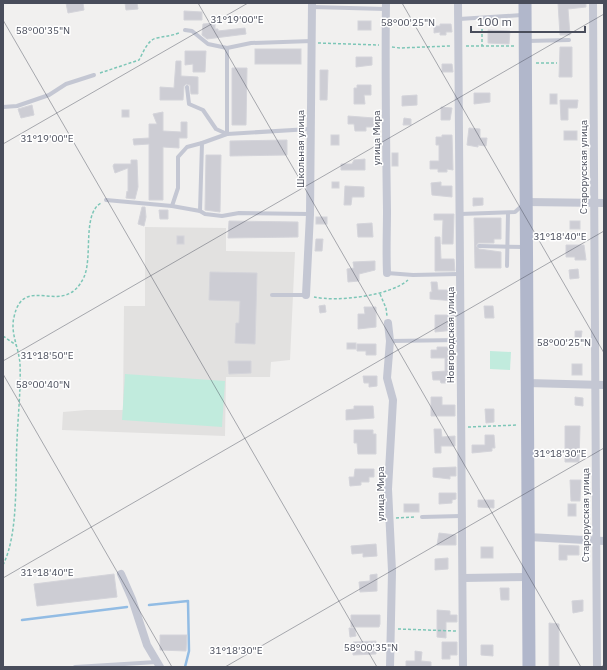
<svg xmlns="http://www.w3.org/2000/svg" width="607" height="670" viewBox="0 0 607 670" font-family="'IBM Plex Sans',sans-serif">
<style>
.education{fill:#e2e1e0}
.green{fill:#c1ebdd}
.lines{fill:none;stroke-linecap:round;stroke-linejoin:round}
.stream{stroke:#92bce4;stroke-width:2.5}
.building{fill:#cdcdd4;stroke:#d4d4da}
.path{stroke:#7dc6b7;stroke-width:1.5;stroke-dasharray:3 2;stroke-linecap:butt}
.service{stroke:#c4c7d3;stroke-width:4}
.minor{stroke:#c4c7d3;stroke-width:8}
.primary{stroke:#b1b7cb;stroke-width:13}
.ticks{fill:none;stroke:#494d5b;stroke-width:1;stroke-opacity:0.45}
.labels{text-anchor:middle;stroke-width:3;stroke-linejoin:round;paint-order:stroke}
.street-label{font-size:10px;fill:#494d5b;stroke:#fff}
.ticks-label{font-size:10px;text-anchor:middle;fill:#494d5b;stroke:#fff;stroke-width:3;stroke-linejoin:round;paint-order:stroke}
</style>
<rect width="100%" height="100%" fill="#f1f0ef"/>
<path class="education" d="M145 227 226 228V251L295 252 290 360 271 362 270 377H226L225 436 62 430 63 412 86 410H123L124 306H145Z"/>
<g class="green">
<path d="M490 351 511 352 510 370 490 369Z"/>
<path d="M125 374 225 381 222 427 122 420Z"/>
</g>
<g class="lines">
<g class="stream">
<path d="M149 605 188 601 189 651 185 667"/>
<path d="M22 620 127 607"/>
</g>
</g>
<g class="building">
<path d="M66 3H83L84 10 68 13Z"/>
<path d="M125 3H137L138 9 126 10Z"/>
<path d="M558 3H586V7L568 9 570 35H560Z"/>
<path d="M184 11 202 12V20H184Z"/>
<rect x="358" y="21" width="13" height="9"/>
<path d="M215 23V29H218V31L245 28 246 34 207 39 202 35 203 24Z"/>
<path d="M440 24H451L452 32H446V35H440V32L434 33V26H440Z"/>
<path d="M488 30 510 31 509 44 488 43Z"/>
<path d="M560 47H572V77H559Z"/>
<rect x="255" y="49" width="46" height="15"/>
<path d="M185 51H206L205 72H193V64L185 65Z"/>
<path d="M356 57H372V65L356 67Z"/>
<path d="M176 61H181V76L198 77V94H191L190 85 186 84 184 86 183 100H160V87L174 88Z"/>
<path d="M442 64H452L453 72H442Z"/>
<path d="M232 68H247L246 125H232Z"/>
<path d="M320 70H328L327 100H320Z"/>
<path d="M357 85H371V95H364L365 104H354V88H357Z"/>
<path d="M474 93H490V102L474 104Z"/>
<rect x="550" y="94" width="7" height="10"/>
<path d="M417 95V105L402 106V96Z"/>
<path d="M560 100H578L577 108H568V120H561Z"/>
<path d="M32 105 34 115 21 118 18 109Z"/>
<path d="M441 107 452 108 450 120H441Z"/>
<rect x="122" y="110" width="7" height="7"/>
<path d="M163 112V131L181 132V122H187V138H179V148L163 147V200H149V144L134 145 133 139 149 138V124H157L153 114Z"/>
<path d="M348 116 374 118V127H366V131H355L354 124H348Z"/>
<path d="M404 118 411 119V125H403Z"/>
<path d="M469 128 480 129V138H487L486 146 478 145V147L467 145Z"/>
<rect x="564" y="131" width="13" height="9"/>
<rect x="331" y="135" width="8" height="10"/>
<path d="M442 135H452L453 170 447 169V172H438V169H430V161H439V145H436V137H442Z"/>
<path d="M287 140V155L230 156V141Z"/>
<rect x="392" y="153" width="6" height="13"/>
<path d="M206 155H221L220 212 205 210Z"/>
<path d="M365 159V170H341V164H352L354 160Z"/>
<path d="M131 160H137L138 187 135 199 126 198 127 191 128 192V168L115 173 113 166 114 164H131Z"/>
<rect x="332" y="182" width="7" height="6"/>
<path d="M441 182V186H452V197L432 195 431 183Z"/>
<path d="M345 186 364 187V197H352L351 205H344Z"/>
<path d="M473 198H483V205L473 206Z"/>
<path d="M142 207H145L146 217 144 226 138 224Z"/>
<path d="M159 210H168V219H160Z"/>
<path d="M434 214H454L453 244H442L443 220H434Z"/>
<rect x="316" y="217" width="11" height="7"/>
<path d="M474 218H501V239H494V243H478L476 246 479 249 501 252V268H475Z"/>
<path d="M229 221 298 222V237L228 238Z"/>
<rect x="570" y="221" width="10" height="8"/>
<path d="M372 223 373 237H358L357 224Z"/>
<rect x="177" y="236" width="7" height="8"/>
<path d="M435 237H440L441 259H454L455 271H435Z"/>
<path d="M316 239H323L322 251H315Z"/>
<path d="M566 245H584L586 260H575V257H566Z"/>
<path d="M375 261V270L359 274V281L348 282 347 269 354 268 353 262Z"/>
<path d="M578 269 579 278 570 279 569 270Z"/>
<path d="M210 272 257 273 255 344 235 343 236 323H239L240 301 209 300Z"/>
<path d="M431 282H437L438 290H448V293H455V301L430 299V292H432Z"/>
<path d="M325 305 326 312 320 313 319 306Z"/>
<path d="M484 306H493L494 318H485Z"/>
<path d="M364 307H376V327L358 329V314H365Z"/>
<path d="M435 315H455V330L435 332Z"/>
<path d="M575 331H582L581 339H575Z"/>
<rect x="347" y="343" width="9" height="6"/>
<path d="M357 344H376V355H366V351H357Z"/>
<path d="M437 347H453L451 371H454V379L447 380V383H441L440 380H433L432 372 445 371V358H431V350H437Z"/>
<path d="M228 361H251V373L229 374Z"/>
<rect x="572" y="364" width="10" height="11"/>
<path d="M363 376H377V386L369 387V383H364Z"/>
<path d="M431 397H442V405H455V416H431Z"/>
<path d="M575 397 583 398V406L575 405Z"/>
<path d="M354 406H373L374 418 346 420V410L354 409Z"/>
<path d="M485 409H494V422L486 423Z"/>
<path d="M565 426H580L579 462H565Z"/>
<path d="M434 429H441L442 437 455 436V446H441V453H435Z"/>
<path d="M354 430H373V434H376V454H358L357 443H354Z"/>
<path d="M485 435H494L495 448H492V451L472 453V445H485Z"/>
<path d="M456 467V476H450V479L433 477V468Z"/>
<path d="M355 469H374V477H369V482H361V485L350 486 349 477H354Z"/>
<path d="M570 480H581L580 501H571Z"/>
<path d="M439 493H456V499L452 500V503L439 504Z"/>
<path d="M478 500H494V508L478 507Z"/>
<rect x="404" y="504" width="15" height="8"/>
<rect x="568" y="504" width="8" height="12"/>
<path d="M439 533 456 535V545H437Z"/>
<path d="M376 544 377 556 363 557V553L352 554 351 546Z"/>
<path d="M559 545 579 546V555H567V560H559Z"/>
<rect x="481" y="547" width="12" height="11"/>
<path d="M448 558V569L435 570V559Z"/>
<path d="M114 574 117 597 37 606 34 584Z"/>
<path d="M377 574V591L360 592 359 582 370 581V575Z"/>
<path d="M500 588H509V600H501Z"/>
<path d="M583 600V611L573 613 572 601Z"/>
<path d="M437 610 450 611V615H457V622H446V638L437 637Z"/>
<path d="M351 615H380V624L379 627H351Z"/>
<path d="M549 623 559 624V667H549Z"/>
<path d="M349 628H355L356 636 350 637Z"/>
<path d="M160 635H187L186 651 160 650Z"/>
<path d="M376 641V654L353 655V642Z"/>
<path d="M442 642H457V655H450V659H442Z"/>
<path d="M481 645H493V656L481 655Z"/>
<path d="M415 651 422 652 421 661 431 662V667H406V661H415Z"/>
</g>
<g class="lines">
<g class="path">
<path d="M482 24V46"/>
<path d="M318 43 379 45"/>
<path d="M466 46H516"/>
<path d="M392 47 400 48 450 46"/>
<path d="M536 63H557"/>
<path d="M100 73 139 60C143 53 148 39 157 38 166 36 171 36 179 33"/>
<path d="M380 294 386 308 387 316"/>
<path d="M314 297C337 302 390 296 408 280"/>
<path d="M3 336 16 345"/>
<path d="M468 427 518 425"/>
<path d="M396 518 416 517"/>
<path d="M3 565C19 533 15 476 17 440 18 415 21 389 20 364 19 348 10 333 14 317 24 271 64 320 84 277 93 257 82 214 101 203"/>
<path d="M398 629 456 631"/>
</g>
<g class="service">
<path d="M312 7 386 9"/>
<path d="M459 19 522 15"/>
<path d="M185 30 192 31 208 44 227 48 251 43 312 41"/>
<path d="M527 41 569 40"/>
<path d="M227 48V134L310 129"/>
<path d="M187 87 189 104 203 110 216 129 227 134"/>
<path d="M3 107 17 106 49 95 66 84 94 75"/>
<path d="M227 134 202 143 200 211 205 214 222 216 239 213 310 214"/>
<path d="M106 200 172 206 200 211"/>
<path d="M172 206 178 188V157L187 147 202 143"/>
<path d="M460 214 515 212 524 204"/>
<path d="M479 246 524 247"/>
<path d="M507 266 508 213"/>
<path d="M387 273 413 275 459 274"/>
<path d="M272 295H306"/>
<path d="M390 341 460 340"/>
<path d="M422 517 461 516"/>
<path d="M75 667 157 662"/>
</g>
<g class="minor">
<path d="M386 3C385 73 386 142 387 211 387 232 386 251 387 273"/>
<path d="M458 3 463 667"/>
<path d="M593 3 597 667"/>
<path d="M526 202 604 203"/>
<path d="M306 295 310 214 312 3"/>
<path d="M388 323 390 341 387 378 393 400 388 489 392 571 390 667"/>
<path d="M527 383 604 385"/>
<path d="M528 537 604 541"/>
<path d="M121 574 132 599 147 645 160 667"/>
<path d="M463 578 528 577"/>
</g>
<path class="primary" d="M525 3 529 667"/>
</g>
<path class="ticks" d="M198 3 581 667M402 3 604 353M3 20 377 667M3 144 248 3M3 361 604 14M3 374 172 667M3 578 604 231M225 667 604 448M601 667 604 665"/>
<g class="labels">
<g class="street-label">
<text transform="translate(376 138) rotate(-90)" y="4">улица Мира</text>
<text transform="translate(300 149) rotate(-90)" y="4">Школьная улица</text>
<text transform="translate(583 167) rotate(-90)" y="4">Старорусская улица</text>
<text transform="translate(450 335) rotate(-90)" y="4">Новгородская улица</text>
<text transform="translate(380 494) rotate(-90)" y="4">улица Мира</text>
<text transform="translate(585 515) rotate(-90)" y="4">Старорусская улица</text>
</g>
</g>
<g class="ticks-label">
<text x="237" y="23">31°19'00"E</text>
<text x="408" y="26">58°00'25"N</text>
<text x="43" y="34">58°00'35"N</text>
<text x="47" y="142">31°19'00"E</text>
<text x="560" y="240">31°18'40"E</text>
<text x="564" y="346">58°00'25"N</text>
<text x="47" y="359">31°18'50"E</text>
<text x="43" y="388">58°00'40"N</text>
<text x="560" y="457">31°18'30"E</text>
<text x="47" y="576">31°18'40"E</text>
<text x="371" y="651">58°00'35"N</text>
<text x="236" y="654">31°18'30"E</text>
</g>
<rect width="607" height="670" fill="none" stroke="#494d5b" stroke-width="8"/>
<path d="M471 26v6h114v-6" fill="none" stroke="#494d5b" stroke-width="2"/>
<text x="477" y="26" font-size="12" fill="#494d5b" stroke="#ffffff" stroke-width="3" paint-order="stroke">100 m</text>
</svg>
